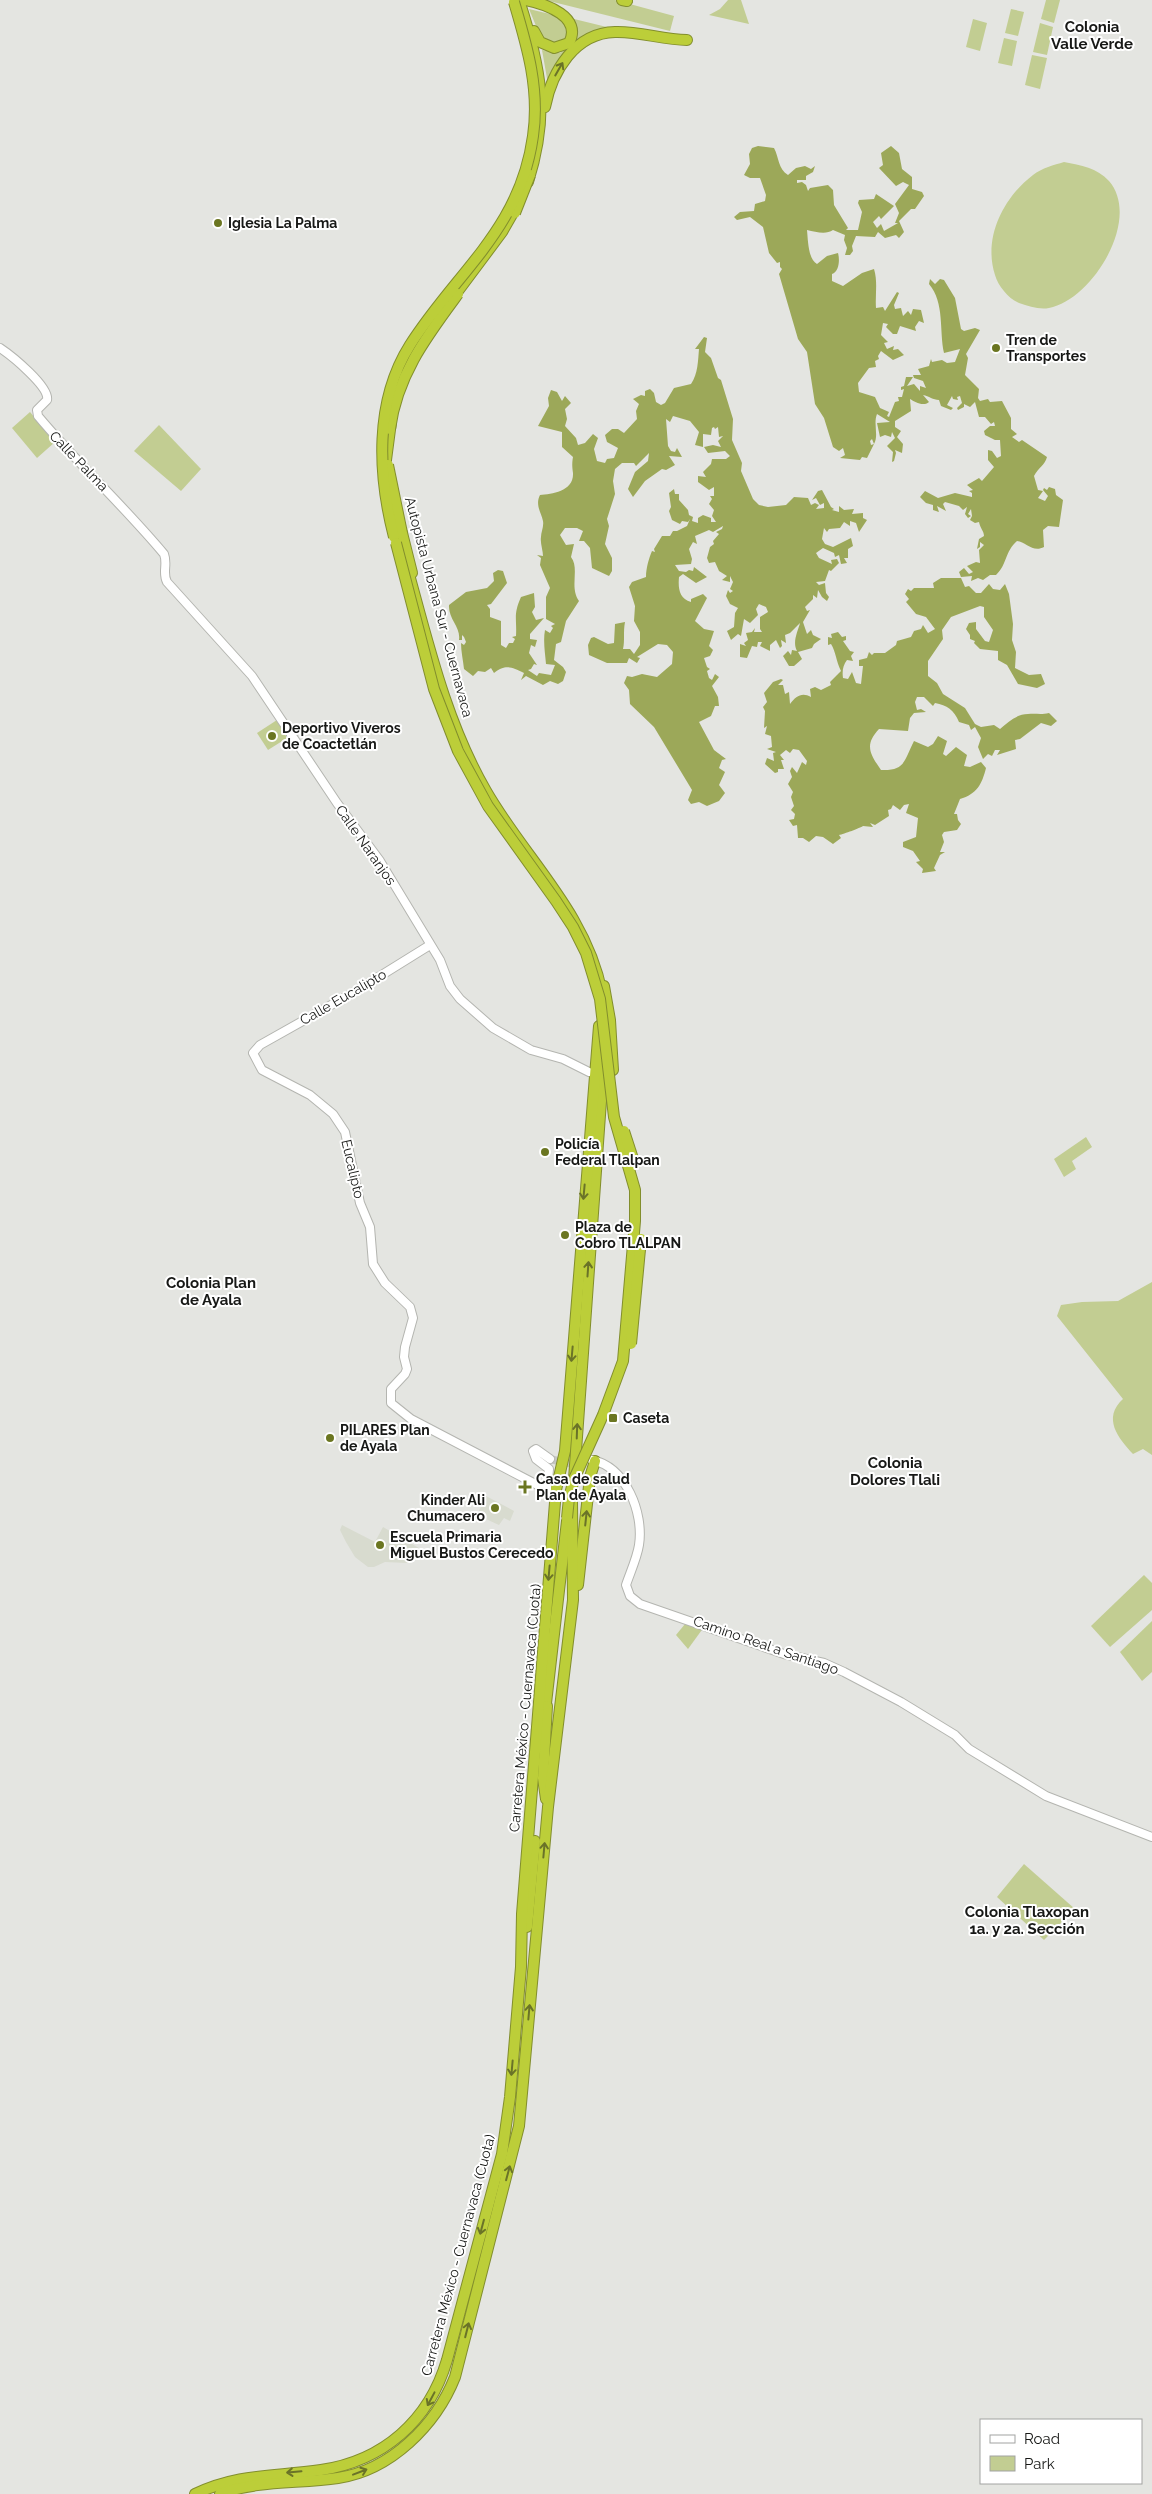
<svg xmlns="http://www.w3.org/2000/svg" width="1152" height="2494" viewBox="0 0 1152 2494" font-family="Raleway,sans-serif">
<style>
.built{fill:#d8dbcf}
.green{fill:#c2cd92}
.forest{fill:#9ca859}
.lines{fill:none;stroke-linecap:round;stroke-linejoin:round}
.secondary-tunnel{stroke:#c5c6c3;stroke-width:8;stroke-dasharray:8 4;stroke-linecap:butt}
.secondary-casing{stroke:#b4b5b0;stroke-width:10}
.highway-casing{stroke:#828e2d;stroke-width:12}
.secondary{stroke:#fff;stroke-width:8}
.highway{stroke:#bcce39;stroke-width:10}
.highway-bridge-casing{stroke:#828e2d;stroke-width:12;stroke-linecap:butt}
.highway-bridge{stroke:#bcce39;stroke-width:10}
.oneway{stroke:#6a7328}
.poi-dot{fill:#6b7621;stroke:#fff;stroke-width:2}
.labels{text-anchor:middle;stroke-width:4;stroke-linejoin:round;paint-order:stroke}
.poi-label{font-size:14px;font-weight:bold;fill:#171816;stroke:#fff;text-anchor:start}
.street-label{font-size:14px;fill:#171816;stroke:#fff}
.neighbourhood-label{font-size:15px;font-weight:bold;fill:#171816;stroke:#fff}
</style>
<rect width="100%" height="100%" fill="#e4e5e1"/>
<g class="built">
<path d="M486 1496 514 1511 510 1521 504 1518 499 1525 477 1515Z"/>
<path d="M342 1525 375 1542 383 1527 424 1551 419 1558 407 1563 385 1562 374 1567H368L355 1557 346 1542 340 1530Z"/>
</g>
<g class="green">
<path d="M545 0H615L674 16 670 31Z"/>
<path d="M728 0H741L749 24 709 15 720 9Z"/>
<path d="M1046 0H1060L1054 23 1041 19Z"/>
<path d="M529 9 554 15 565 24 568 30 565 41 555 46 541 38Z"/>
<path d="M1011 9 1024 12 1018 36 1005 33Z"/>
<path d="M570 18 619 30 590 37 548 84 542 50 560 53 570 47Z"/>
<path d="M973 19 987 23 980 51 966 47Z"/>
<path d="M1040 23 1053 27 1047 55 1033 52Z"/>
<path d="M1004 38 1017 41 1012 66 998 63Z"/>
<path d="M1032 55 1047 58 1040 89 1025 85Z"/>
<path d="M1064 162C1081 165 1097 168 1109 181 1142 219 1092 300 1049 308 1039 310 1029 306 1019 303 1009 299 998 286 995 275 983 238 1003 198 1033 175 1042 168 1054 165 1064 162Z"/>
<path d="M30 412 55 442 37 458 12 428Z"/>
<path d="M159 425 201 469 181 491 134 451Z"/>
<path d="M277 720 287 738 268 750 257 733Z"/>
<path d="M1086 1137 1092 1147 1072 1161 1076 1169 1064 1177 1054 1159Z"/>
<path d="M1152 1282V1455L1143 1449 1133 1454C1118 1438 1102 1418 1123 1399L1057 1316 1061 1305 1082 1302 1118 1301Z"/>
<path d="M1144 1575 1152 1583V1610L1110 1647 1091 1626Z"/>
<path d="M1152 1621V1672L1142 1681 1120 1652Z"/>
<path d="M685 1624 704 1627 688 1649 676 1635Z"/>
<path d="M1024 1864 1075 1909 1044 1940 997 1897Z"/>
</g>
<g class="forest">
<path d="M758 146 774 148C779 157 778 169 788 175L796 168 805 166 811 169 815 166 813 172 806 176V180H797V183L802 182 806 185 808 191 810 188 828 185 833 190 834 205 848 228 846 230H858L862 212 858 203 859 200 874 199 876 194 894 206 881 219 879 216 873 222 877 228 881 224 884 231 898 223H895L899 213 895 204 909 185 903 182 896 186 879 168 883 165 881 153 891 146 899 153 902 169 912 177V189L922 192 924 196 915 209H911L899 221 904 232 899 238 896 235 885 238 878 232 875 237 856 236 852 246 853 251 850 255H845L847 248 844 240 845 235 833 230C826 235 816 232 807 230 808 240 808 259 817 264L827 256 838 253C840 260 839 272 832 274V281L843 286 862 273 874 269C878 282 875 295 876 308L883 307 885 311 897 292 899 293 894 305 895 309 901 308 903 316 908 311 911 315 913 309 921 310 924 323 919 321 915 327 916 331 900 326 897 334H893L886 327 888 324 883 323 881 335 888 342 884 343 887 349 894 346 893 350 898 349 904 355 893 360 881 351 878 356 879 359 875 361 876 367 869 368 858 383 859 392 875 397 880 408 889 412 887 416 889 417 895 402 899 401 898 397H902L904 389 901 390V387L904 386 906 377H913L907 386 914 384 920 391V386L926 388 923 381 914 378 913 375H921L918 369 929 366 931 359 932 362 942 360 947 363 955 362 960 349 944 353C939 331 945 303 929 284L930 279 935 284 940 279 944 280 955 298 961 329 964 331 975 328 980 330 966 354 968 358 965 375 979 389 978 398 980 401 988 399 990 402 1002 401 1011 418V429L1017 434 1012 437 1019 442 1022 440 1047 457C1045 465 1038 468 1034 476L1038 490 1043 491 1038 498 1045 501 1048 496 1043 490 1044 488 1047 490 1049 487 1055 489 1056 495 1063 500 1059 527 1048 526 1043 530 1044 547C1033 553 1026 542 1017 541 1005 551 1007 565 996 575H990L983 580 978 578 971 581 972 576 961 577 959 572 964 568 969 574 973 572 967 566 976 562 980 563 979 550 984 545 980 542V547L977 549 979 539 984 536C984 531 980 528 979 522L975 523 970 520 972 516 971 509 968 514 971 516 968 518 965 514 967 507 963 510 959 506 945 502 943 504 946 511 937 506 939 512 933 510V505L926 503 920 497 925 491 938 498 955 493 972 497V493L969 491 973 490 967 485 979 478 982 481 994 467 988 460V450L992 451 997 458 1001 456 1000 440H995L985 435 984 431 990 426H995L994 422 991 424 985 417H979L975 402 970 407 964 404V407L958 410 957 408 962 403 960 396 957 397 958 400 953 399 952 396 947 405 953 408 951 410 941 406 939 400C933 400 929 396 923 395L929 402C923 407 915 402 910 399L911 411 895 421V427L901 431 897 437 903 444 902 453 895 450 896 453 894 461 892 462 893 452 887 446 895 438 892 432 891 437 885 435 880 437 877 423 890 422 877 414C873 424 879 435 874 444L872 439 870 441 871 445 874 444 867 458 862 457 860 460 840 458 845 455 843 448 839 451 833 447 824 418 815 404 807 352 798 339 779 274 782 269 780 267V262L777 263 769 253 763 227 750 217 737 220 734 217 740 212 754 211 755 204 765 201 766 195 760 178H750L744 175 750 164 749 154 752 148Z"/>
<path d="M704 337 707 338 705 352 711 358 718 378 721 380 733 419 732 440 742 463 741 471 753 499 759 505 768 507 786 505 794 497 808 498 811 505 815 503 819 505 816 509 824 508V503L820 505 816 498 812 500 818 491 822 490 831 507 834 509 832 510 839 512V506L844 510 854 509 852 514 863 513V518L867 520 859 532 856 523 850 521V526L844 522 840 528 829 529 827 532 824 528 822 539 825 544 833 547 851 538 853 546 848 549V558H844L847 563 841 564 839 555 835 557 834 553 823 548 816 553 819 558 832 564 831 560 837 559 839 563 831 571 829 570 825 581 816 582 819 585 825 583 826 593 829 597 827 601 822 597 818 590 817 598 813 595V599L805 607 807 611 810 610 803 622 807 634 811 630 813 635 821 639 814 644 812 648 798 652 802 659 794 666H789L783 656 788 651 791 655 792 650 797 651C792 642 798 631 800 623L790 633 785 635 786 643 781 640 782 646 780 648 776 640 770 645V651L760 646 762 642H758L757 647 752 646 747 658 740 657V644L746 646 744 643 748 640 746 633 752 632 755 628 754 632H762L760 629V617L768 612 766 607 759 604 756 609 758 615 750 623 744 619 741 636 738 634 731 640 727 631 734 627 735 613 738 608 730 604 726 596 728 590 730 593 733 591 730 589 733 582 730 576V582L722 580 727 576 719 571 715 562 709 563 707 558 710 547 714 544 713 541 719 534 716 532 722 529 723 526 713 532 709 530 695 536 697 544 693 542 689 549 692 559 691 564 675 565 679 571 686 572 689 570 693 571 694 567 707 577 696 583 683 574 679 577C678 588 679 599 691 602V599L703 594 707 598 695 621 704 629 714 631 709 646 713 650 710 656 704 658 707 667 710 669 707 671 709 678 712 680 715 674 719 677 712 686 718 697 719 706H715L711 716 699 722 714 750 726 759 722 760 719 768 725 772 719 785 725 793 719 801 707 806 699 802 691 804 688 800 692 790 654 727 630 704 629 690 624 683 627 676 632 677 642 674 657 677 672 664 673 652 667 645 658 644 637 657 640 658 637 663 629 658 627 663H607L589 655 588 645 591 638 594 637 608 644 614 643 615 624 625 622C623 632 625 640 623 649H630L634 654 640 645V632L634 621 635 606 629 587 632 582 646 577C646 568 649 558 652 551L655 552 654 549 662 536H670L673 531H677L687 526 690 519 688 522 682 521 680 524 672 520 669 511 671 507 669 493 674 489 675 494H679V500L688 510 689 515 693 517 692 521 698 523V518L703 515 711 518V522H716L712 516 714 510 709 504 712 499 710 496H714V487L709 490 698 482V476L706 477 703 472 711 464 712 459H726L730 456 725 451 708 453 704 447 713 445 721 447 718 441 723 436 719 437 718 427 715 429 714 427 712 428 711 435 703 434V447L695 445 699 432 690 421 673 416 670 422 666 419 668 446 671 451 675 452 677 448 682 457 669 456 675 465 666 470 662 469 645 481 633 497 628 489 635 472 648 461 649 453 636 466 634 463H622L615 469 613 481 615 494 607 519 609 526 605 544 612 558V571L609 576 592 568 590 548 584 541H579L583 531 577 528H565L560 535 566 545 574 544 571 557C580 569 569 587 579 601L566 621 561 642 556 644 554 660 563 667 566 672 563 681 558 684 550 681 543 685 526 676 521 680 524 673C511 667 506 664 494 673L491 668 485 672 478 671 473 676 464 669C463 660 461 651 461 643L464 645 466 642 464 637 462 635V640H459C461 627 448 619 449 605L466 592 487 588 494 581 493 573 498 570 503 571 507 583 491 604 487 605 490 609V617L501 621V645L506 648 509 643H513L515 639 512 637 516 636C517 618 513 615 521 597L534 593 535 607 532 612 536 620 544 618 530 634V639L537 640 535 647 531 645 529 653 537 665 534 664 531 669 528 670 537 676 539 673 551 675 555 665 546 664C545 652 543 641 545 630L550 633 553 628 551 626 555 624 546 619V597L550 588 540 565 541 558 537 555 543 556C543 550 540 543 541 537 541 532 544 527 543 521 541 512 535 505 540 495 552 494 574 491 573 473 572 466 572 463 573 457L562 447V432L538 426 549 406 548 398 551 390 557 392 562 401 565 396 571 403 565 409 567 419 565 426 576 438 578 445 585 443 593 434 598 438 594 449 597 461 605 463 607 459 614 458 618 448 607 442 605 435 612 429H618L624 433 637 419 636 411 639 404 633 399 641 395 645 396V391L650 389 654 393 656 402 661 405 665 403 674 388 691 384C698 374 698 360 699 349H695Z"/>
<path d="M941 578H961L965 587 969 586 976 593H981L989 584 993 589 1000 590 1005 584 1009 594 1013 624 1012 640 1016 652 1015 668 1029 675 1041 674 1045 684 1037 688 1018 684 1007 665 998 660V651L980 649 974 643 975 641 970 639V635L966 629 969 623 976 622V629L985 641 989 642 993 630 984 617V607L980 606 951 617 942 630 943 639 928 661V676L937 683 943 694 965 708 975 724 981 727 994 725 1000 729C1008 722 1017 714 1028 714 1036 713 1040 715 1049 713L1057 721 1051 726 1041 723 1020 739 1015 740 1016 749 997 755 1000 750H995L992 756 988 754 983 759 978 747 981 738 975 727 971 730 969 725 959 722C954 710 947 705 935 703L933 706 924 697H917L915 702 917 710 921 709 926 712 914 713 910 718 908 731 879 729C864 745 870 754 881 770 905 771 904 761 914 741L928 747 933 744 938 736 947 741 943 754 946 756 956 747 967 755 964 766 970 767 981 762 986 768C982 784 977 794 960 799L954 814H957L958 820 961 824 957 830 944 832 942 835 944 842 940 852H945L940 855 934 868 936 871 922 873 923 869 916 862 920 861 913 851 903 847V842L916 837 918 818 906 813 909 804 904 805 900 810 893 805 891 809 888 810 889 816 875 825 870 823 873 827 863 826C860 828 844 834 839 835L841 838 833 844 823 837 816 836 809 842 803 838H798L797 825 793 826 789 820 794 819 795 814 791 810 794 806 791 797 793 792 788 784 792 777 790 771 792 767 797 773 802 762 806 765 807 761 799 750 793 749 790 753 786 750 780 755 784 760H781L784 769H778V772L775 773 765 764 767 758 774 761 773 753 776 752 767 749 772 747 771 736 765 734 767 726 764 728 765 711 763 707 767 702 764 693 773 682 781 679 783 680 778 685H783L785 694 789 692 790 704C796 696 802 692 811 697L810 689 815 687 821 690 831 685 830 682 841 671C836 661 836 652 831 644L828 645V637L832 638 831 634 838 632 842 637 846 636V640L843 641 850 651 854 652 851 656 853 661 847 660C843 665 842 671 843 678L848 679 852 672 856 683 861 684 863 666H859V660L867 658 869 652 872 655 874 653H885L896 645 897 641 911 637 914 631 921 629 923 625 928 633 935 629 926 617 916 614 906 602 909 599 905 594 908 589 911 591 914 588H934L933 583Z"/>
</g>
<g class="lines">
<path class="secondary-tunnel" d="M550 1459 567 1463 580 1462"/>
<g class="secondary-casing">
<g id="secondary">
<path d="M0 348C12 356 50 387 47 400L37 410 38 416C78 464 124 506 164 554 168 564 162 573 167 582L252 676 337 803 380 861 440 960 450 986 460 999 493 1028 531 1050 563 1059 589 1072"/>
<path d="M430 945 356 991 260 1045 253 1053 262 1070 310 1095 333 1114 345 1132 360 1203 370 1227 373 1264 385 1283 410 1307 413 1318 405 1347 404 1357 407 1369 405 1374 391 1389V1403L411 1419 547 1490 549 1469 536 1459 533 1451 536 1449 550 1459"/>
<path d="M592 1460C626 1467 644 1513 639 1545 637 1558 630 1573 626 1585L630 1596 640 1604 784 1654 824 1663 844 1672 901 1702 955 1735 969 1749 1046 1796 1152 1837"/>
</g>
</g>
<g class="highway-casing">
<g id="highway">
<path d="M519 0C541 68 550 112 528 182"/>
<path d="M526 0C546 4 583 17 569 43L554 48 540 42 534 31"/>
<path d="M622 0 627 1"/>
<path d="M545 107C552 71 575 33 615 32 639 31 663 40 687 40"/>
<path d="M452 299 502 232 518 204"/>
<path d="M386 460 391 422"/>
<path d="M402 533 412 573"/>
<path d="M407 567C428 643 446 722 486 791 525 859 586 912 602 993"/>
<path d="M604 986 610 1020 613 1070"/>
<path d="M574 1479 604 1059"/>
<path d="M578 1585 590 1477 595 1461"/>
<path d="M545 1712 567 1521"/>
<path d="M546 1799 543 1778 547 1706"/>
<path d="M527 1927 535 1841"/>
<path d="M195 2494C240 2473 274 2477 321 2470 383 2461 429 2421 447 2360L502 2154 510 2097 521 1967 522 1914 556 1490 565 1451 599 1026"/>
<path d="M220 2494C258 2480 299 2484 338 2478 391 2470 436 2425 455 2377L519 2126 548 1807 573 1600 572 1501"/>
</g>
</g>
<use href="#secondary" class="secondary"/>
<use href="#highway" class="highway"/>
<g class="highway-bridge-casing">
<g id="highway-bridge">
<path d="M515 213 530 175"/>
<path d="M390 429C397 375 427 336 458 294"/>
<path d="M388 465 402 533"/>
<path d="M394 537C378 475 374 402 410 345 457 271 520 230 533 136 540 89 527 46 514 2"/>
<path d="M396 543 434 689 458 751 488 806 556 901 573 927 586 953 600 999 614 1117 635 1190V1221L623 1361 603 1415 574 1479 569 1498 567 1518"/>
<path d="M624 1131 635 1165"/>
<path d="M631 1344 641 1239"/>
</g>
</g>
<use href="#highway-bridge" class="highway-bridge"/>
</g>
<defs><path id="oneway-shaft" d="M-6 0H5M1.5-3L5.5 0L1.5 3" fill="none" stroke-width="1.6" stroke-linecap="round" stroke-linejoin="round" transform="scale(1.25)"/></defs>
<g class="oneway">
<use href="#oneway-shaft" transform="translate(559 69) rotate(-60)"/>
<use href="#oneway-shaft" transform="translate(584 1192) rotate(95)"/>
<use href="#oneway-shaft" transform="translate(588 1269) rotate(-86)"/>
<use href="#oneway-shaft" transform="translate(572 1354) rotate(95)"/>
<use href="#oneway-shaft" transform="translate(577 1431) rotate(-88)"/>
<use href="#oneway-shaft" transform="translate(586 1518) rotate(-84)"/>
<use href="#oneway-shaft" transform="translate(549 1573) rotate(95)"/>
<use href="#oneway-shaft" transform="translate(544 1850) rotate(-85)"/>
<use href="#oneway-shaft" transform="translate(529 2012) rotate(-85)"/>
<use href="#oneway-shaft" transform="translate(512 2068) rotate(95)"/>
<use href="#oneway-shaft" transform="translate(508 2173) rotate(-75)"/>
<use href="#oneway-shaft" transform="translate(482 2227) rotate(105)"/>
<use href="#oneway-shaft" transform="translate(467 2330) rotate(-76)"/>
<use href="#oneway-shaft" transform="translate(431 2399) rotate(118)"/>
<use href="#oneway-shaft" transform="translate(294 2472) rotate(175)"/>
<use href="#oneway-shaft" transform="translate(360 2472) rotate(-21)"/>
</g>
<g class="poi-dot">
<circle cx="218" cy="223" r="5"/>
<circle cx="996" cy="348" r="5"/>
<circle cx="272" cy="736" r="5"/>
<circle cx="545" cy="1152" r="5"/>
<circle cx="565" cy="1235" r="5"/>
<rect x="608" y="1413" width="10" height="10" rx="2.5"/>
<circle cx="330" cy="1438" r="5"/>
<path d="M522.5 1479.5h5v5h5v5h-5v5h-5v-5h-5v-5h5z"/>
<circle cx="495" cy="1508" r="5"/>
<circle cx="380" cy="1545" r="5"/>
</g>
<g class="labels">
<g class="poi-label">
<text x="228" y="228">Iglesia La Palma</text>
<text x="1006" y="345">Tren de<tspan x="1006" dy="16">Transportes</tspan></text>
<text x="282" y="733">Deportivo Viveros<tspan x="282" dy="16">de Coactetlán</tspan></text>
<text x="555" y="1149">Policía<tspan x="555" dy="16">Federal Tlalpan</tspan></text>
<text x="575" y="1232">Plaza de<tspan x="575" dy="16">Cobro TLALPAN</tspan></text>
<text x="623" y="1423">Caseta</text>
<text x="340" y="1435">PILARES Plan<tspan x="340" dy="16">de Ayala</tspan></text>
<text x="536" y="1484">Casa de salud<tspan x="536" dy="16">Plan de Ayala</tspan></text>
<text x="485" y="1505" text-anchor="end">Kinder Ali<tspan x="485" dy="16">Chumacero</tspan></text>
<text x="390" y="1542">Escuela Primaria<tspan x="390" dy="16">Miguel Bustos Cerecedo</tspan></text>
</g>
<g class="street-label">
<text transform="translate(79 461) rotate(46)" y="5">Calle Palma</text>
<text transform="translate(439 607) rotate(75)" y="5">Autopista Urbana Sur - Cuernavaca</text>
<text transform="translate(366 845) rotate(55)" y="5">Calle Naranjos</text>
<text transform="translate(343 997) rotate(-30)" y="5">Calle Eucalipto</text>
<text transform="translate(353 1169) rotate(77)" y="5">Eucalipto</text>
<text transform="translate(766 1645) rotate(19)" y="5">Camino Real a Santiago</text>
<text transform="translate(525 1708) rotate(-85)" y="5">Carretera México - Cuernavaca (Cuota)</text>
<text transform="translate(458 2255) rotate(-75)" y="5">Carretera México - Cuernavaca (Cuota)</text>
</g>
<g class="neighbourhood-label">
<text x="1092" y="32">Colonia<tspan x="1092" dy="17">Valle Verde</tspan></text>
<text x="211" y="1288">Colonia Plan<tspan x="211" dy="17">de Ayala</tspan></text>
<text x="895" y="1468">Colonia<tspan x="895" dy="17">Dolores Tlali</tspan></text>
<text x="1027" y="1917">Colonia Tlaxopan<tspan x="1027" dy="17">1a. y 2a. Sección</tspan></text>
</g>
</g>
<rect x="980" y="2419" width="162" height="65" fill="#ffffff" stroke="#a2a3a2"/>
<rect x="990" y="2435" width="25" height="8" fill="#ffffff" stroke="#a2a3a2"/>
<text x="1024" y="2444" font-size="15" fill="#171816">Road</text>
<rect x="990" y="2456" width="25" height="15" fill="#c2cd92" stroke="#a2a3a2"/>
<text x="1024" y="2469" font-size="15" fill="#171816">Park</text>
</svg>
